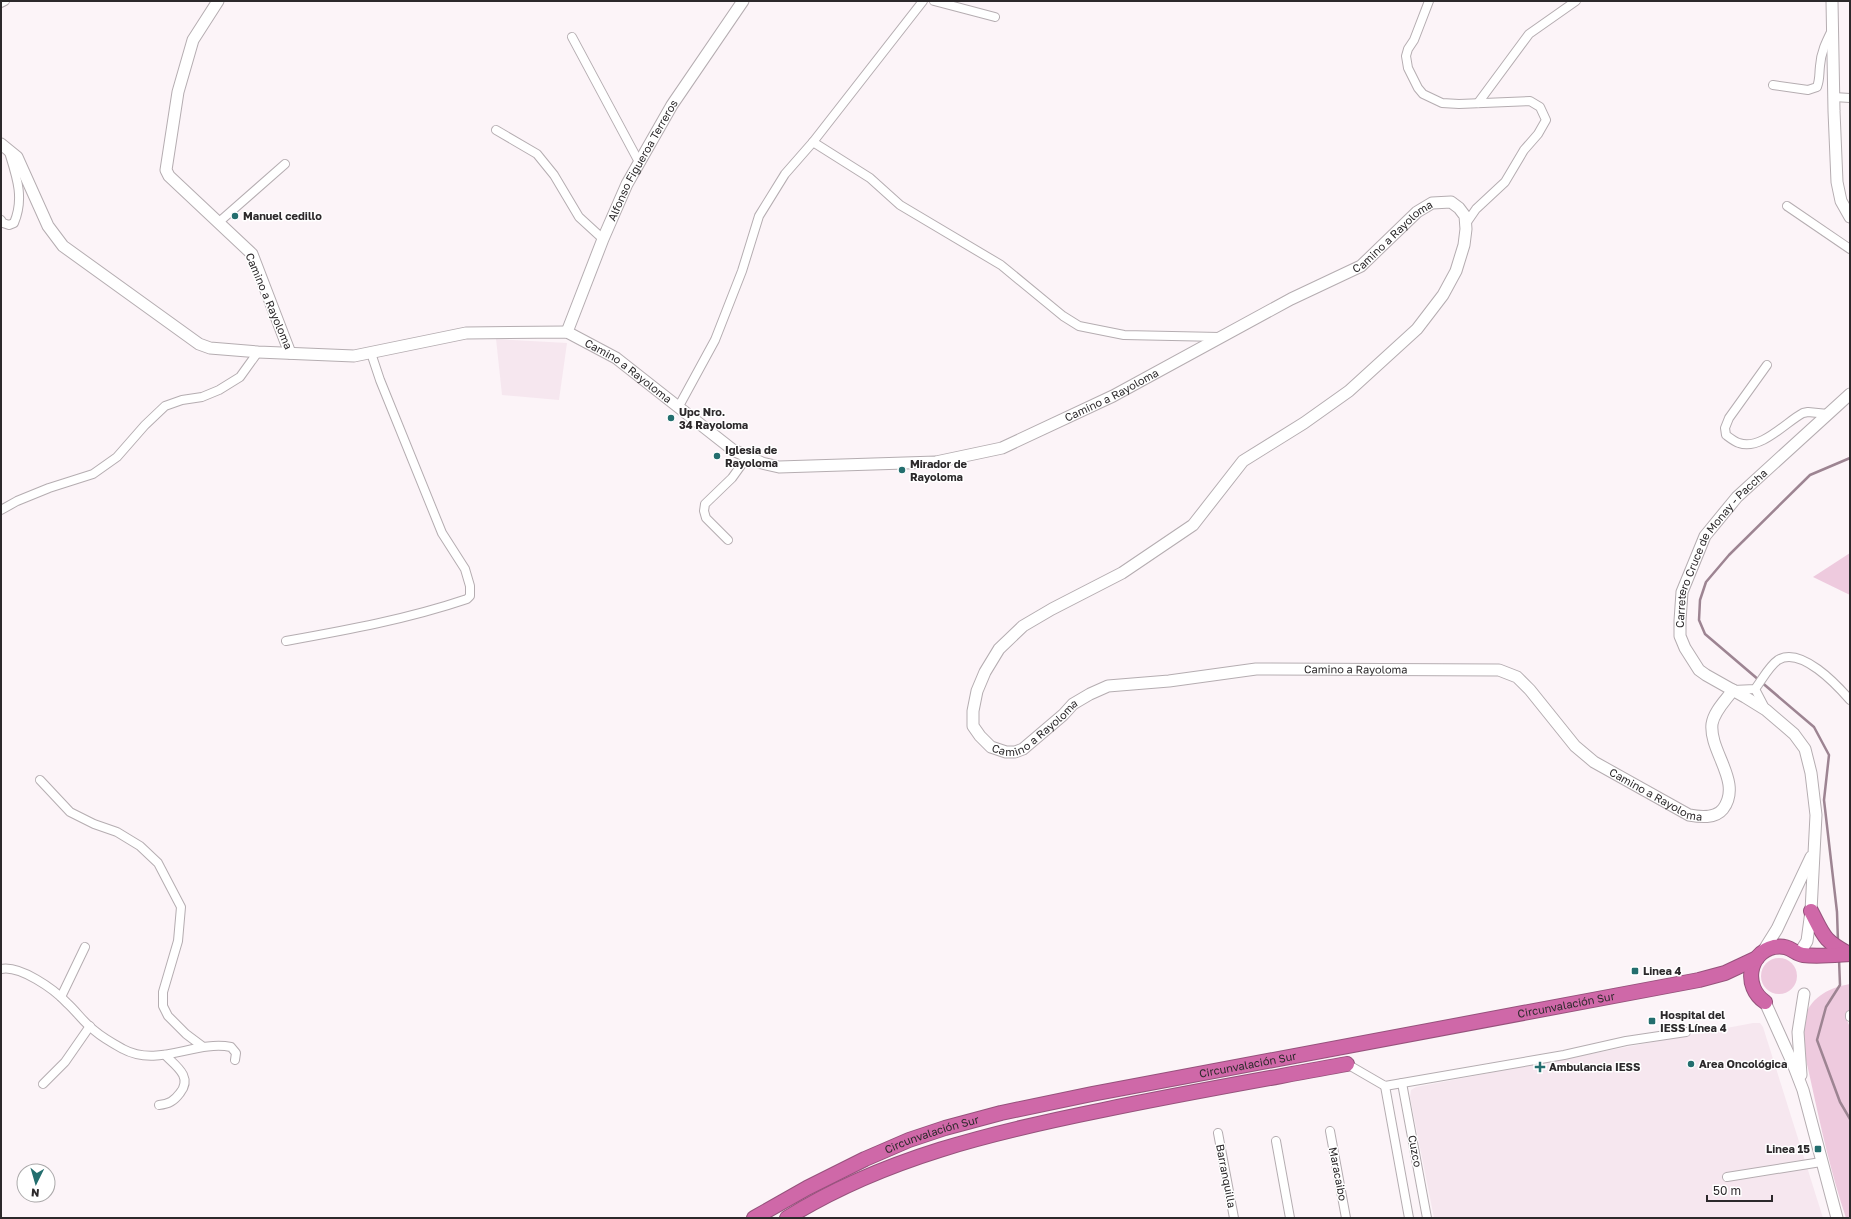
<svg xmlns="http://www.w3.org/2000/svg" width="1851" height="1219" viewBox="0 0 1851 1219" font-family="'Golos Text',sans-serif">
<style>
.built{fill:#f6e7ef}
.green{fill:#eecade}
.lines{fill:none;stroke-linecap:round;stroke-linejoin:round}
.stream{stroke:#9d8492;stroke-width:2.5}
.street-casing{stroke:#b5adb1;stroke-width:10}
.secondary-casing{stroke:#b5adb1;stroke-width:13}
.highway-casing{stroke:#96527c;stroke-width:16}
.street{stroke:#fff;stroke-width:8}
.secondary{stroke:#fff;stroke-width:11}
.highway{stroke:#cf68a8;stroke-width:14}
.poi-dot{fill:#236e6e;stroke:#fff;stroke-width:1.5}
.labels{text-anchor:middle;stroke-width:3;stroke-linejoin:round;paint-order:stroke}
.street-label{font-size:11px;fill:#2c292b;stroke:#fff}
.poi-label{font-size:11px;font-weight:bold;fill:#2c292b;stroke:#fff;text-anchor:start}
</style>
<rect width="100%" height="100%" fill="#fcf4f8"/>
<g class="built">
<path d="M496 339 567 343 559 400 502 395Z"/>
<path d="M1753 1023H1760L1763 1027 1823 1218H1434L1410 1097 1411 1090 1416 1087Z"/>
</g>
<g class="green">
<path d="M1850 553V595L1813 577Z"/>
<circle cx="1779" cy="976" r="18"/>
<path d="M1850 984C1850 991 1851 1002 1850 1010 1847 1018 1845 1017 1850 1027V1218H1846C1831 1173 1821 1128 1811 1082 1807 1061 1798 1037 1805 1016 1812 996 1831 987 1850 984Z"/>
</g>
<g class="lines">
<g class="stream">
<path d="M1838 942 1837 912 1824 800 1829 755 1814 727 1705 634 1699 620 1700 600 1706 582 1729 555 1810 475 1850 458"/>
<path d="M1839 959 1840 985 1826 1007 1817 1040 1840 1102 1850 1119"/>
</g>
<g class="street-casing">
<g id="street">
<path d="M934 1 995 17"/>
<path d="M1429 1 1414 40 1408 49 1406 56 1408 68 1418 88 1423 94 1442 103 1459 104 1530 101 1540 107 1546 120 1538 134 1524 150 1505 182 1476 209 1465 225"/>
<path d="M1 3 5 1"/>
<path d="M572 37 639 162"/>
<path d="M1773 85 1808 90 1817 87C1820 79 1819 74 1820 66 1821 52 1826 42 1832 30"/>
<path d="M1834 97 1850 98"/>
<path d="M1478 103 1529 34 1576 1"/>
<path d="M496 130 537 154 554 175 579 217 603 239"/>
<path d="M813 142 870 178 900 205 1001 265 1063 316 1079 326 1124 335 1220 337"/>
<path d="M1787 206 1850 249"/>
<path d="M1 220 3 223 9 225 14 223C25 197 16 175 8 149"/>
<path d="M219 222 285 164"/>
<path d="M1767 365 1729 418 1725 428 1726 435C1730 438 1735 442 1739 443 1761 451 1787 421 1803 413L1808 412 1828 414"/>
<path d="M679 406 715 340 742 271 759 216 785 174 813 142 923 1"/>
<path d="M1 510 17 501 49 488 93 474 117 457 145 425 165 406 182 400 202 397 219 390 240 377 258 352"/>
<path d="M728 540 706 518 704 511 705 504 732 478 747 457"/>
<path d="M286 641C347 630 408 619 467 599L470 596V586L465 569 442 533 380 380 371 353"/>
<path d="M1755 689 1766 710"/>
<path d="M1733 690 1755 689C1762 680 1769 666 1778 660 1801 646 1837 685 1850 700"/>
<path d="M40 780 70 812 94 824 117 832 140 846 158 863 181 907 178 941 163 992V1006L168 1016 186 1034 202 1046"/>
<path d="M1 969C20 965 54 989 67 1003 77 1012 84 1023 95 1031 103 1038 114 1044 123 1049 158 1068 195 1040 231 1047L236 1053 235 1060"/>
<path d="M61 997 85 947"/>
<path d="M1850 1015V1017"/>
<path d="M1347 1064 1385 1086 1564 1055 1626 1041 1686 1032"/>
<path d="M1402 1083 1427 1218"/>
<path d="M43 1084 65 1062 90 1026"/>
<path d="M1385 1086 1409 1218"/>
<path d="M159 1105C169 1104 174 1101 180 1093 193 1077 176 1066 165 1055"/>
<path d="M1330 1131 1346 1218"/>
<path d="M1218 1133 1234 1218"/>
<path d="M1276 1141 1290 1218"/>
<path d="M1727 1177 1821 1162"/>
</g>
</g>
<g class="secondary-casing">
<g id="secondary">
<path d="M218 1 193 40 178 92 166 170 169 176 252 254 290 353"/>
<path d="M1832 1 1834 111 1837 182 1841 201 1850 217"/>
<path id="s1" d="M1 144 17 157 48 226 63 246 199 344 210 348 258 352 354 356 466 333 567 332 616 358 733 450 762 463 779 467 936 462 1002 448 1113 396 1291 299 1361 266 1417 212 1432 203 1451 202 1459 208 1465 216 1466 229 1464 245 1456 271 1443 295 1417 329 1349 391 1304 423 1243 461 1193 525 1122 573 1052 609 1023 626 999 649 985 672 977 691 973 711V726L980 736 991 747 1006 752H1015L1023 749 1063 715 1073 704 1090 694 1108 686 1169 681 1256 669 1499 670 1517 677 1530 690 1575 746 1594 762 1689 815C1700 817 1715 819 1723 809 1743 782 1709 752 1712 724 1714 711 1726 700 1733 690"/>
<path id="s2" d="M567 332 603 239 627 184 672 105 743 1"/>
<path d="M1762 953 1777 929 1811 857"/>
<path id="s3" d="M1799 954 1807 941 1811 911 1816 815 1811 773 1805 749 1794 734 1766 710 1745 697 1706 675 1699 670 1685 648 1680 636V621L1682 592 1705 536 1737 497 1850 394"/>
<path d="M1765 1002 1793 1064 1803 1090 1837 1218"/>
<path d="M1801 1075 1798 1032 1804 994"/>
</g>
</g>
<g class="highway-casing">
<g id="highway">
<path d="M1811 911C1824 936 1823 940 1849 954"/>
<path d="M1765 1002C1743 987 1748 953 1774 947 1790 944 1794 954 1803 955 1818 957 1835 955 1850 954"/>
<path id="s4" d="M754 1218 807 1188 865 1159 909 1140 945 1128 1001 1113 1092 1094 1699 980 1725 973 1757 958"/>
<path d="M787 1218C883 1158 994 1132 1103 1110 1184 1093 1266 1079 1347 1064"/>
</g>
</g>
<use href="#street" class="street"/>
<use href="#secondary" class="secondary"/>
<use href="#highway" class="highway"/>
</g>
<g class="poi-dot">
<circle cx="235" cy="216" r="4"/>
<circle cx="671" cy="418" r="4"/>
<circle cx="717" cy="456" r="4"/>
<circle cx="902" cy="470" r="4"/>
<rect x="1631" y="967" width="8" height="8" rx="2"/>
<rect x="1648" y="1017" width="8" height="8" rx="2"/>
<circle cx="1691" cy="1064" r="4"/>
<path d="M1538 1061h4v4h4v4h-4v4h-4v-4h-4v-4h4z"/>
<rect x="1814" y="1145" width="8" height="8" rx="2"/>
</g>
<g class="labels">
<g class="street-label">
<text dy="4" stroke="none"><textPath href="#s2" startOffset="188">Alfonso Figueroa Terreros</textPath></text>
<text dy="4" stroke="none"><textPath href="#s1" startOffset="1584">Camino a Rayoloma</textPath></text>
<text transform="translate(269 301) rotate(67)" y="4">Camino a Rayoloma</text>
<text dy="4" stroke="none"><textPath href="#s1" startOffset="733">Camino a Rayoloma</textPath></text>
<text dy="4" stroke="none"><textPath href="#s1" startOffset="1260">Camino a Rayoloma</textPath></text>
<text dy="4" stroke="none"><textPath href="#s3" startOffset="482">Carretero Cruce de Monay - Paccha</textPath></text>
<text dy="4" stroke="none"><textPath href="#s1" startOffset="2833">Camino a Rayoloma</textPath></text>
<text dy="4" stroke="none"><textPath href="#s1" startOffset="2497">Camino a Rayoloma</textPath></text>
<text dy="4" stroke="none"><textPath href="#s1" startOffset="3181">Camino a Rayoloma</textPath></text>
<text dy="4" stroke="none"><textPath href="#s4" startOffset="845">Circunvalación Sur</textPath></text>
<text dy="4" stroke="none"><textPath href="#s4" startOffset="521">Circunvalación Sur</textPath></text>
<text dy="4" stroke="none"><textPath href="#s4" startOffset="197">Circunvalación Sur</textPath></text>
<text transform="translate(1415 1151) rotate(79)" y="4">Cuzco</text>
<text transform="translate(1338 1174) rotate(79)" y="4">Maracaibo</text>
<text transform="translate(1226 1176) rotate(79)" y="4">Barranquilla</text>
</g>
<g class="poi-label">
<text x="243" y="220">Manuel cedillo</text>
<text x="679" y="416">Upc Nro.<tspan x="679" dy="13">34 Rayoloma</tspan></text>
<text x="725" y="454">Iglesia de<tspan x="725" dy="13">Rayoloma</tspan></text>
<text x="910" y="468">Mirador de<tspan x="910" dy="13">Rayoloma</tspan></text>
<text x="1643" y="975">Linea 4</text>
<text x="1660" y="1019">Hospital del<tspan x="1660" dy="13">IESS Línea 4</tspan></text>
<text x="1699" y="1068">Area Oncológica</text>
<text x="1549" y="1071">Ambulancia IESS</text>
<text x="1810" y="1153" text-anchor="end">Linea 15</text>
</g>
</g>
<rect width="1851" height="1219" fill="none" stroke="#2c292b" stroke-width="4"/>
<g transform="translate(36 1183) rotate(185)"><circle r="19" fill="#ffffff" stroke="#aba9aa"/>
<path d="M0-3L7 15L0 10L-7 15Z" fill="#236e6e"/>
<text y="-6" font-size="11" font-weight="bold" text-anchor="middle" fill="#2c292b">N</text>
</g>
<path d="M1707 1195v6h65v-6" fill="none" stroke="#2c292b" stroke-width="2"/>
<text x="1713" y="1195" font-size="12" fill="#2c292b" stroke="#ffffff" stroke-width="3" paint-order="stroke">50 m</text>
</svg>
